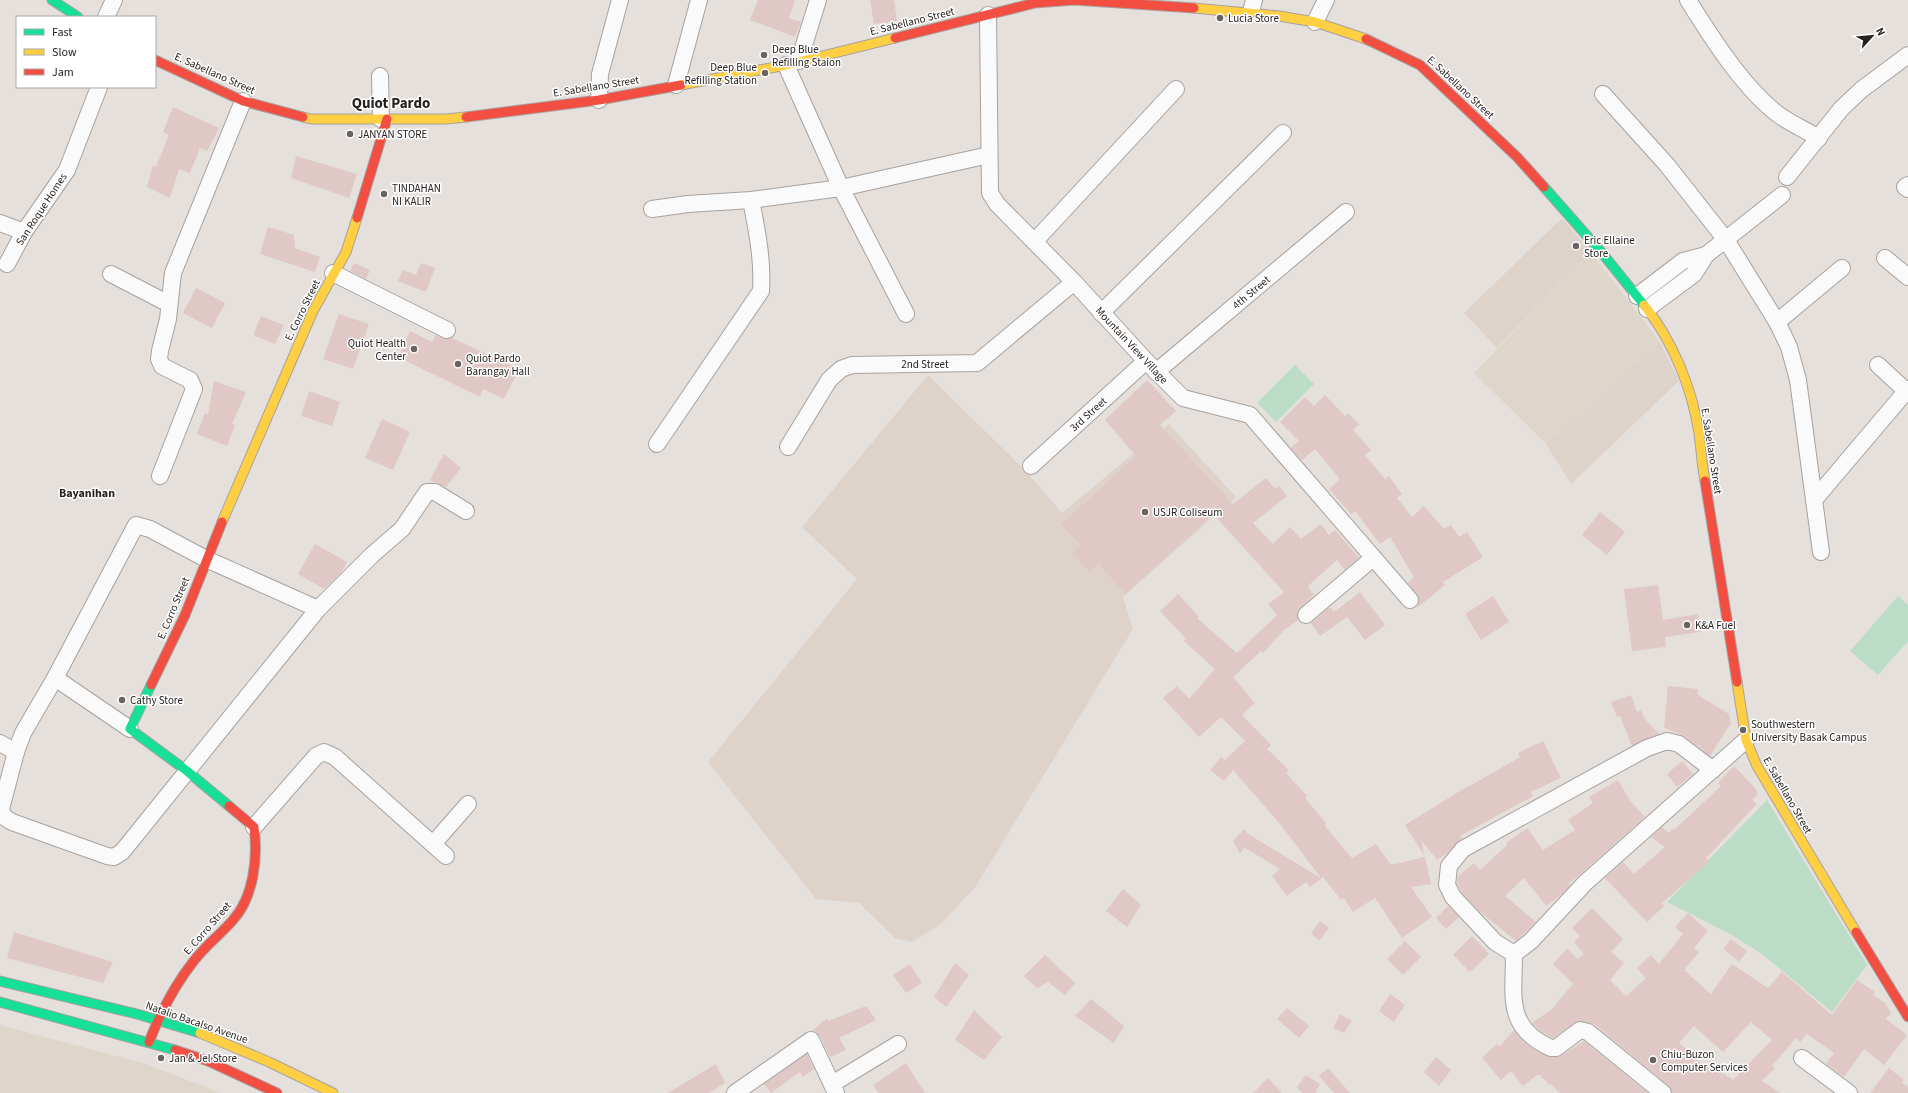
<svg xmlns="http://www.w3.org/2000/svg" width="1908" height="1093" viewBox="0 0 1908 1093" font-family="'Source Sans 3',sans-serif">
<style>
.built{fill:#ded3cb}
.industrial{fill:#dfd6cb}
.green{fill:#bbddc8}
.building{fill:#dfc8c5;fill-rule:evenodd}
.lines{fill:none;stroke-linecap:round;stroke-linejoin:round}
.street-casing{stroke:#a6a29f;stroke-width:18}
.fast-casing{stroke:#a6a29f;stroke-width:11}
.slow-casing{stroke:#a6a29f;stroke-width:11}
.jam-casing{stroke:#a6a29f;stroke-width:11}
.street{stroke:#fbfafa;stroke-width:16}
.fast{stroke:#16e098;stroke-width:9}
.slow{stroke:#ffcf43;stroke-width:9}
.jam{stroke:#f24e42;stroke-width:9}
.poi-dot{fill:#696462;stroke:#fff;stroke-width:1.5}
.labels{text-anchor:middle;stroke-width:3;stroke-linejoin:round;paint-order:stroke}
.poi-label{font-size:11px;fill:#262220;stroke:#fff;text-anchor:start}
.street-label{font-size:11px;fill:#262220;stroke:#fff}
.neighbourhood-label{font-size:12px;font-weight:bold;fill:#262220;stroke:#fff}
.district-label{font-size:15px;font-weight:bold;fill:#262220;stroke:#fff}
</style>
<rect width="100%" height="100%" fill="#e6e0dc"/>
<g class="built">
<path d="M1562 218 1591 252 1497 348 1464 313Z"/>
<path d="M1660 342 1679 381 1571 484 1546 444Z"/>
<path d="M928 375 1026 471 1062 513 1169 424 1236 497 1123 597 1133 629 976 886 941 924 912 942 895 938 859 903 816 899 708 762 857 579 802 527Z"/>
</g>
<g class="industrial">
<path d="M1591 252 1660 342 1546 444 1474 373Z"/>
<path d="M0 1025 146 1064 221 1093H0Z"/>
</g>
<g class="green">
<path d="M1295 365 1314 384 1276 422 1257 403Z"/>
<path d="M1898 596 1908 605V641L1878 675 1850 651Z"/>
<path d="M1767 800 1867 965 1832 1012 1762 954 1730 934 1667 902Z"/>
</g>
<g class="building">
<path d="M758 0H795L789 18 801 22 795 37 750 20Z"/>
<path d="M870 0H894L897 21 874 24Z"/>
<path d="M173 107 219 128 207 151 200 148 190 173 179 169 170 198 147 187 153 165 156 167 169 135 163 132Z"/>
<path d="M296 156 357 174 349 198 291 178Z"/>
<path d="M268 227 294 235 295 248 320 257 315 272 260 254Z"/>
<path d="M354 263 370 270 366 279 350 271Z"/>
<path d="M421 263 435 268 426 292 398 281 403 270 416 275Z"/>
<path d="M196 288 225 303 212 328 183 313Z"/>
<path d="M339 314 369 324 353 369 323 359Z"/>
<path d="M261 316 284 325 275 344 253 335Z"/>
<path d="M410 331 432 342 436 335 447 339 452 338 519 369 504 399 483 389 480 397 398 357Z"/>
<path d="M1147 380 1176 411 1160 425 1233 504 1266 478 1275 489 1279 486 1287 496 1253 523 1273 544 1290 527 1301 539 1321 524 1329 535 1335 530 1359 558 1345 570 1337 560 1308 586 1314 595 1297 611 1298 620 1284 630 1263 653 1261 651 1233 677 1255 703 1242 715 1271 745 1267 749 1289 770 1286 773 1307 796 1305 798 1326 823 1324 825 1352 858 1376 844 1391 865 1425 857 1431 884 1411 887 1432 917 1402 938 1375 898 1353 912 1344 898 1341 900 1323 877 1310 887 1306 882 1287 896 1272 876 1280 869 1245 848 1240 853 1233 841 1244 829 1248 834 1321 878 1280 824 1233 770 1224 781 1210 770 1221 757 1225 760 1245 741 1221 717 1199 737 1163 698 1177 686 1189 699 1215 669 1184 641 1186 639 1160 611 1178 594 1199 617 1197 618 1237 653 1277 615 1268 604 1284 592 1213 514 1125 594 1099 564 1090 572 1072 553 1081 545 1061 524 1136 456 1105 420Z"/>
<path d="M214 381 246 392 232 424 235 425 227 446 197 434 205 413 208 415Z"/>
<path d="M309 391 340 402 332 426 301 416Z"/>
<path d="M1325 395 1345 416 1348 413 1359 424 1353 430 1371 450 1365 455 1385 479 1389 476 1402 494 1397 498 1412 517 1424 506 1444 529 1451 525 1459 537 1467 532 1483 557 1443 582 1445 585 1417 608 1419 598 1408 583 1414 577 1390 537 1380 544 1355 511 1351 514 1329 489 1340 479 1315 449 1302 460 1291 448 1299 441 1280 422 1305 397 1314 406Z"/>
<path d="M382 419 410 432 393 470 365 458Z"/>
<path d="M444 454 461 468 446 487 430 480Z"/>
<path d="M1600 512 1625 532 1607 555 1582 535Z"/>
<path d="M315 544 347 562 341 573 324 589 298 574Z"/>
<path d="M1658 585 1663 620 1698 614 1701 632 1665 637 1666 647 1632 651 1624 589Z"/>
<path d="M1360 592 1385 625 1365 640 1347 617 1320 636 1311 623 1330 607 1334 612Z"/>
<path d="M1493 596 1509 622 1481 640 1465 614Z"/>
<path d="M1668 686 1698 689V695L1729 714 1731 723 1710 756 1699 747 1701 746 1695 745 1685 736 1664 728Z"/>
<path d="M1631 695 1637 712 1641 710 1644 718 1659 734 1632 746 1620 716 1617 717 1611 702Z"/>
<path d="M1543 741 1561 778 1531 792 1533 796 1460 836 1462 839 1447 853 1437 860 1422 841 1424 855 1405 825 1468 786V787L1520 757 1518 753Z"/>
<path d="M1682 761 1693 774 1677 787 1667 774Z"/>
<path d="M1734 766 1756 789 1758 794 1752 800 1757 804 1706 858 1709 862 1662 903 1664 906 1647 922 1605 878 1623 862 1634 874 1665 847 1651 837 1662 827 1669 833 1672 829 1674 830 1721 786 1718 783Z"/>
<path d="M1618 780 1631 802 1645 817 1576 878 1569 883 1571 885 1562 894 1546 906 1524 878 1505 896 1536 922 1516 941 1479 911 1462 893 1457 883 1458 876 1474 863 1480 870 1507 845 1506 843 1527 828 1543 850 1575 830 1568 820 1593 803 1589 797Z"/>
<path d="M1123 889 1141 905 1127 927 1106 911Z"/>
<path d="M1448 906 1459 917 1446 929 1436 918Z"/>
<path d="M1592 908 1623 939 1611 952 1624 963 1610 980 1626 996 1646 978 1637 968 1651 955 1659 964 1683 934 1675 927 1688 913 1708 931 1694 948 1699 952 1684 970 1711 994 1732 964 1768 988 1782 972 1832 1015 1857 980 1875 992 1873 995 1885 1003 1891 1013 1886 1019 1907 1035 1884 1065 1864 1049 1844 1077 1826 1064 1834 1053 1807 1034 1800 1042 1796 1038 1772 1066 1775 1068 1762 1081 1780 1093H1672L1669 1086 1594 1024 1578 1021 1553 1038 1542 1032 1532 1023 1552 1009 1573 984 1553 964 1567 949 1578 959 1584 954 1574 942 1580 936 1572 928ZM1751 1022 1772 1040 1733 1080 1707 1063 1705 1067 1679 1043 1694 1026 1723 1052Z"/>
<path d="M1320 921 1329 928 1319 941 1311 933Z"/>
<path d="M14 932 113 962 103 983 7 958Z"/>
<path d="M1472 936 1489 954 1470 972 1453 955Z"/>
<path d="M1731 939 1747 951 1739 962 1723 949Z"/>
<path d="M1405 941 1421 957 1403 975 1387 959Z"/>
<path d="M1045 955 1075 983 1065 995 1048 982 1037 988 1024 976Z"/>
<path d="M955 963 969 975 946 1007 934 997Z"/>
<path d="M910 964 922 983 906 993 893 975Z"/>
<path d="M1390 994 1405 1005 1394 1022 1379 1011Z"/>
<path d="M1091 999 1124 1026 1114 1043 1075 1016Z"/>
<path d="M866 1006 876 1020 839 1038 846 1050 830 1057 820 1036 812 1031 827 1018 828 1021Z"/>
<path d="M1287 1008 1309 1026 1299 1038 1277 1019Z"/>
<path d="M974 1010 1002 1037 984 1060 955 1040Z"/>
<path d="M1340 1014 1352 1021 1344 1033 1333 1028Z"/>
<path d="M1514 1030 1530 1047 1551 1057 1561 1056 1584 1041 1648 1093H1560L1551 1084 1549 1085 1540 1075H1537L1523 1086 1511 1071 1501 1080 1482 1058 1497 1044 1500 1046Z"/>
<path d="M807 1054 814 1069 803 1077 800 1072 771 1093 764 1084Z"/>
<path d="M1436 1057 1451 1070 1439 1086 1424 1072Z"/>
<path d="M906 1063 925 1093H879L873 1085Z"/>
<path d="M716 1064 725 1083 709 1093H668Z"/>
<path d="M1328 1068 1350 1093H1334L1319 1076Z"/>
<path d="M1889 1068 1904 1080 1902 1083 1908 1087V1093H1870Z"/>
<path d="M1306 1075 1320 1084 1315 1093H1302L1297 1087Z"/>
<path d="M1268 1078 1282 1093H1253Z"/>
</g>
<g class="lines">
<g class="street-casing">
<g id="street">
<path d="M1688 0C1711 37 1744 89 1779 115 1791 124 1806 130 1819 138"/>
<path d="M1251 12 1254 0"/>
<path d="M988 15 990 193 997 204 1074 282 1146 361 1183 398 1250 415 1410 600"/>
<path d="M106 17 114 0"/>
<path d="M1315 22 1326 0"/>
<path d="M799 61 818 0"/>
<path d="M786 65 841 188 906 314"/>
<path d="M380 76 381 119"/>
<path d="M676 85 699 0"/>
<path d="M1603 94 1667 165 1726 240 1777 322 1789 347 1798 380 1821 552"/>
<path d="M599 100 600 74 620 0"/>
<path d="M1787 177 1841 109 1861 90 1908 55"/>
<path d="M1908 185 1905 187 1908 189"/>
<path d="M652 209 688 204 751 200 841 188 989 155"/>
<path d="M0 223 24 232"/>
<path d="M1035 241 1176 89"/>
<path d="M1885 258 1908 277"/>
<path d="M7 264 24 232 67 170 99 87"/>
<path d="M333 273 447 330"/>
<path d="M111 274 169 304"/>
<path d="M1637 296 1683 261 1706 255"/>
<path d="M1647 309 1694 274 1706 255 1782 195"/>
<path d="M1101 313 1283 133"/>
<path d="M1777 322 1842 268"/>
<path d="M1878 365 1906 391"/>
<path d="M1156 372 1346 212"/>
<path d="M657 444 761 291C763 260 757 231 751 200"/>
<path d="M788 447 829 380 841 369 852 365 977 363 1074 282"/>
<path d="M1031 466 1146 361"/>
<path d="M160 476 194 389 190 380 162 366 159 359 160 351 168 319 173 273 243 101"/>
<path d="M1814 500 1908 389"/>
<path d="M318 609 206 559 150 529 136 525 55 678 23 733 16 752 1 809 4 817 12 822 107 856 114 857 122 852 318 609 372 555 402 529 427 492H435L466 511"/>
<path d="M1306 615 1373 558"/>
<path d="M55 678 130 729"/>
<path d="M0 743 16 752"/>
<path d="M1713 770 1679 744 1667 741 1647 748 1463 849 1449 866 1447 885 1453 897 1495 942 1514 954 1531 941 1585 883 1746 740"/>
<path d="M254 827 316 756 324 752 335 757 446 856"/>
<path d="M433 844 468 804"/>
<path d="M1514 954C1514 997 1505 1027 1551 1048H1556L1580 1030 1588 1032 1663 1093"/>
<path d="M1802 1058 1849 1093"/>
<path d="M832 1084 898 1044"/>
<path d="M735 1093 811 1040 836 1093"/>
</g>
</g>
<g class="fast-casing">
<g id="fast">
<path d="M52 0 78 17"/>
<path d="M1544 187 1602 253 1644 305"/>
<path d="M151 685 130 729 187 771 229 806"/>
<path d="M0 981 137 1014 200 1033"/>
<path d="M0 1002 175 1050"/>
</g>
</g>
<g class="slow-casing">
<g id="slow">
<path d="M1194 8 1279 16 1315 22 1366 39"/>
<path d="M681 85 786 65 895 38"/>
<path d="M303 117 311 119H446L466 117"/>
<path d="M1644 305C1673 341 1692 388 1699 433 1701 449 1702 465 1705 481"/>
<path d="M222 522 313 311 346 252 357 218"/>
<path d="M1737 682 1746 740 1757 766 1856 932"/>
<path d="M200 1033 269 1062 333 1093"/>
</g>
</g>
<g class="jam-casing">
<g id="jam">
<path d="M895 38 1035 3 1074 0 1194 8"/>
<path d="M1366 39 1420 65 1517 157 1544 187"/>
<path d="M155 60 243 101 303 117"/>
<path d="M466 117 599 100 681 85"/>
<path d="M357 218 387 119"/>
<path d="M1705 481 1737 682"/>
<path d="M151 685 185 615 222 522"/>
<path d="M1856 932 1908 1017"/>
<path d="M149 1042C160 1014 174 986 193 962 205 946 220 935 233 920 254 897 258 857 254 827L229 806"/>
<path d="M175 1050 208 1061 277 1093"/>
</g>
</g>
<use href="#street" class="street"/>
<use href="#fast" class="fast"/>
<use href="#slow" class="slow"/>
<use href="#jam" class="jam"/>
</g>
<g class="poi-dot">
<circle cx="1220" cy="18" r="4"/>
<circle cx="764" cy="55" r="4"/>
<circle cx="765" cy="73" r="4"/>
<circle cx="350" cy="134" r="4"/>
<circle cx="384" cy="194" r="4"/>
<circle cx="1576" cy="246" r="4"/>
<circle cx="414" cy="349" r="4"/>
<circle cx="458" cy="364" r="4"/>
<circle cx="1145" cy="512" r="4"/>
<circle cx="1687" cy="625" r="4"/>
<circle cx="122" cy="700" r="4"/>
<circle cx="1743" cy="730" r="4"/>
<circle cx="161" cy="1058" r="4"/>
<circle cx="1653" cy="1060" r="4"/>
</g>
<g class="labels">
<g class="poi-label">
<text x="1228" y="22">Lucia Store</text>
<text x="772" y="53">Deep Blue<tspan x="772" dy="13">Refilling Staion</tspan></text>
<text x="757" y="71" text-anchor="end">Deep Blue<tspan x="757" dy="13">Refilling Station</tspan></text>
<text x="358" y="138">JANYAN STORE</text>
<text x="392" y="192">TINDAHAN<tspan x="392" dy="13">NI KALIR</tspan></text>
<text x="1584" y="244">Eric Ellaine<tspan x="1584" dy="13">Store</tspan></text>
<text x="406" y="347" text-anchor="end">Quiot Health<tspan x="406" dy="13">Center</tspan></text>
<text x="466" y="362">Quiot Pardo<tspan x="466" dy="13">Barangay Hall</tspan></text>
<text x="1153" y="516">USJR Coliseum</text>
<text x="1695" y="629">K&amp;A Fuel</text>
<text x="130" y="704">Cathy Store</text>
<text x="1751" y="728">Southwestern<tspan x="1751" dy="13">University Basak Campus</tspan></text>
<text x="1661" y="1058">Chiu-Buzon<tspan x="1661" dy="13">Computer Services</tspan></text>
<text x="169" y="1062">Jan &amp; Jel Store</text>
</g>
<g class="street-label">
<text transform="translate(912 21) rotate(-14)" y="4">E. Sabellano Street</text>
<text transform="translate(215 73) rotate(24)" y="4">E. Sabellano Street</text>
<text transform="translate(596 86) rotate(-9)" y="4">E. Sabellano Street</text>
<text transform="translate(1461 87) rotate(43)" y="4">E. Sabellano Street</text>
<text transform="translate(41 209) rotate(-57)" y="4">San Roque Homes</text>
<text transform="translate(1251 292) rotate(-40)" y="4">4th Street</text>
<text transform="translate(302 310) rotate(-64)" y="4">E. Corro Street</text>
<text transform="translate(1132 345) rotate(47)" y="4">Mountain View Village</text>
<text x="925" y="368">2nd Street</text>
<text transform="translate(1088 414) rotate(-42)" y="4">3rd Street</text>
<text transform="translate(1712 451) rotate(81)" y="4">E. Sabellano Street</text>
<text transform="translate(173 608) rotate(-67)" y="4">E. Corro Street</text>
<text transform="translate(1788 795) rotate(60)" y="4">E. Sabellano Street</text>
<text transform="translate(207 928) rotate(-49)" y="4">E. Corro Street</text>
<text transform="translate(197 1022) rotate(19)" y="4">Natalio Bacalso Avenue</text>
</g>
<g class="neighbourhood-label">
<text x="87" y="497">Bayanihan</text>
</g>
<g class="district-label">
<text x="391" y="108">Quiot Pardo</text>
</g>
</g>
<rect x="16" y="16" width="140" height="72" fill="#ffffff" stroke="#a8a7a6"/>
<rect x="24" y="29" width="20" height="6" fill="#16e098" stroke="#a8a7a6"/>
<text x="52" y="36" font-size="12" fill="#262220">Fast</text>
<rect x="24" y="49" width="20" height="6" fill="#ffcf43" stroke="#a8a7a6"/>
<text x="52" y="56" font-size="12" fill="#262220">Slow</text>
<rect x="24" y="69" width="20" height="6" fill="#f24e42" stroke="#a8a7a6"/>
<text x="52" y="76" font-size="12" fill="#262220">Jam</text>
<g transform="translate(1872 36) rotate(63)" stroke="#ffffff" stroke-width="3" paint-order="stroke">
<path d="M0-3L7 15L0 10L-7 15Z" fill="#262220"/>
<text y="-6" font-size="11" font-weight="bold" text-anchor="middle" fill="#262220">N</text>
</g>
</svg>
